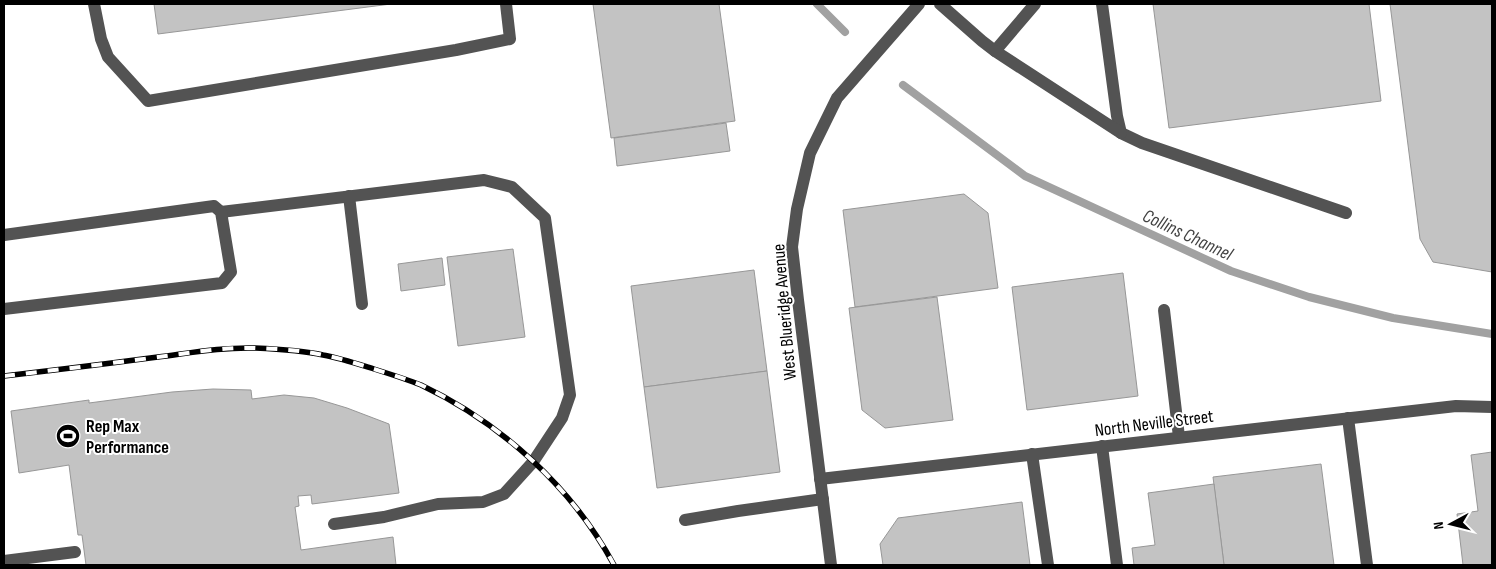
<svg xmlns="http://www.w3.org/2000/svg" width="1496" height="569" viewBox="0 0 1496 569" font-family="'Sofia Sans Condensed',sans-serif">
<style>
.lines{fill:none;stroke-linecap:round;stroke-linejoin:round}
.stream{stroke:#a1a1a1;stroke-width:8}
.building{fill:#c3c3c3;stroke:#979797}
.minor{stroke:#535353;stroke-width:12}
.rail-casing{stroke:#000;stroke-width:5.5}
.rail{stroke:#fff;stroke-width:4;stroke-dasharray:11;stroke-linecap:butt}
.labels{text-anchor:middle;stroke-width:4;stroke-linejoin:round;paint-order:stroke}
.street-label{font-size:18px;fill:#000;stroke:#fff}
.poi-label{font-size:18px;font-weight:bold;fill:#000;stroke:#fff;text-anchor:start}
.water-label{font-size:19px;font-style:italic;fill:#424242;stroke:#fff}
</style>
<rect width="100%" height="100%" fill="#fff"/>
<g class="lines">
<g class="stream">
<path d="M817 4 845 32"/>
<path d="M903 85 1025 176 1231 271 1309 297 1393 318 1492 334"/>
</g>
</g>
<g class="building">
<path d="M154 4H391L158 34Z"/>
<path d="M593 4H719L735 121 611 138Z"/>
<path d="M1153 4H1369L1381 101 1169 128Z"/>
<path d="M1390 4H1492V272L1433 262 1420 239Z"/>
<path d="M726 123 730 151 617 166 614 138Z"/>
<path d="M964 194 988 213 998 288 855 307 843 210Z"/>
<path d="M513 249 525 337 458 346 447 257Z"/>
<path d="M442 258 445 285 401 291 398 264Z"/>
<path d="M754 270 767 371 644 387 631 286Z"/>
<path d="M1123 273 1138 396 1027 410 1012 287Z"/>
<path d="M937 297 953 420 885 428 862 410 849 308Z"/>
<path d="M767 371 780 472 657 488 644 387Z"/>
<path d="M213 389 251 390 252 399 284 395 314 398 347 408 389 424 399 493 312 504 311 495 298 496 299 506 295 507 301 550 393 537 396 565H86L82 535H78L69 465 19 473 11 411 89 400V403L172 392Z"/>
<path d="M1492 452V565H1463L1457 514 1478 511 1471 455Z"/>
<path d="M1321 464 1334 565H1224L1213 477Z"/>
<path d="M1214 484 1224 565H1134L1132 548 1155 545 1148 493Z"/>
<path d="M1022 502 1030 565H883L880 544 898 518Z"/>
</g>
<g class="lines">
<g class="minor">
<path d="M94 4 101 39 108 57 148 101 456 50 510 39 506 4"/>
<path d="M940 4 982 41 995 51 1035 4"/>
<path d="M1102 4 1117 116 1121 133 1142 143 1346 213"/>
<path d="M995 51 1121 133"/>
<path d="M349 196 362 304"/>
<path d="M221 212 484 180 512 187 545 218 570 395 562 418 533 462 504 494 483 502 438 504 384 517 334 524"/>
<path d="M4 235 214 206 221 212 231 272 222 283 4 309"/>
<path d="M1164 310 1179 437"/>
<path d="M1348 418 1367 565"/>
<path d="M1102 446 1117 565"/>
<path d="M1032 454 1048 565"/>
<path d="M820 479 1456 406 1492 407"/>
<path d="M685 520 738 511 823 499"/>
<path d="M4 561 75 552"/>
<path d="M831 565 798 300 792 247 797 209 810 153 837 98 919 4"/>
</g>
<g class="rail-casing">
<path id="rail" d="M4 376C55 370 106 364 158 357 190 353 223 347 255 348 278 349 301 350 323 355 340 358 358 364 374 369 390 374 406 379 421 385 501 423 572 487 614 565"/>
</g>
<use href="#rail" class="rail"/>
</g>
<defs>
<g id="stadium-disc" transform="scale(1.25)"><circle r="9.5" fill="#000" stroke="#fff"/><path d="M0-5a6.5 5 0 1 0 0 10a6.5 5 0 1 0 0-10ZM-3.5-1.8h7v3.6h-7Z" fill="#fff"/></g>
</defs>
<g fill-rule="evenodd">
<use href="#stadium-disc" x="68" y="436"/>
</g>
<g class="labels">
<g class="street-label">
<text transform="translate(784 312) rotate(-95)" y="6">West Blueridge Avenue</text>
<text transform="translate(1154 423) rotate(-7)" y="6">North Neville Street</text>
</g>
<g class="poi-label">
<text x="86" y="432">Rep Max<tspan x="86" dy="21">Performance</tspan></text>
</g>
<g class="water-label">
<text transform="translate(1188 234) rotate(25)" y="7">Collins Channel</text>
</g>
</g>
<rect width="1496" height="569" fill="none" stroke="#000000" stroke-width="10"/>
<g transform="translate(1451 524) rotate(263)" stroke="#ffffff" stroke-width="4" paint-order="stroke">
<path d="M0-4L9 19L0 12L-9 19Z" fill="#000000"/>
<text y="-8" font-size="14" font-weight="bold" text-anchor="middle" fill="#000000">N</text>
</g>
</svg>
